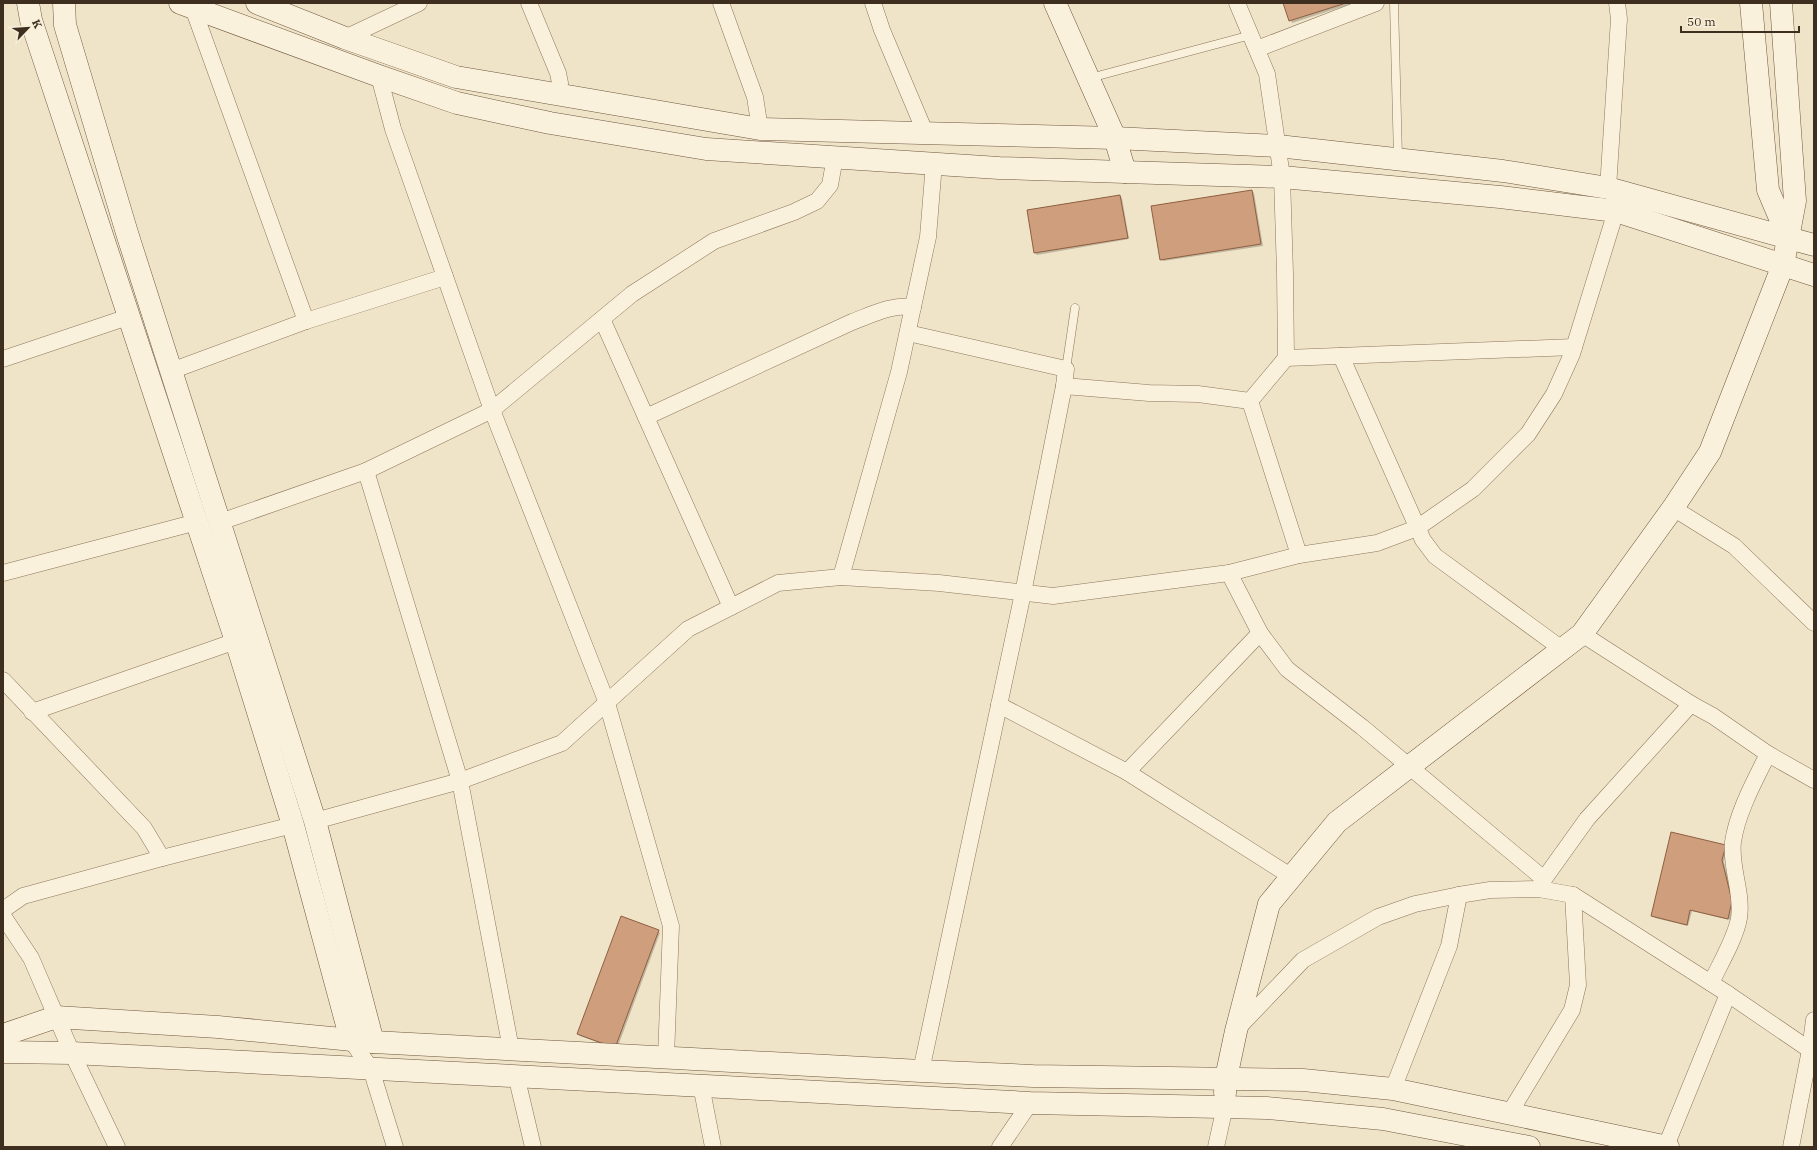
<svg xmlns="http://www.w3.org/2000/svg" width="1817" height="1150" viewBox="0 0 1817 1150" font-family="'IBM Plex Serif',serif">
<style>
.shadow{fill:#0003}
.building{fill:#cf9f7d;stroke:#8d5f41}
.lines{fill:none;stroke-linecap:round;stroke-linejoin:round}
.lane-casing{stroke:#8d765c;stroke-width:9}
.street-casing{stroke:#8d765c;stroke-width:17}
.secondary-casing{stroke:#6f573f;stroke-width:23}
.lane{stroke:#faf1dc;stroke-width:8}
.street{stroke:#faf1dc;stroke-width:16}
.secondary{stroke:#faf1dc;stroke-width:22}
</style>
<rect width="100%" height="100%" fill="#f0e4c8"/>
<g class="shadow">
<path d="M1284 3H1354L1292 23Z"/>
<path d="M1252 191 1254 193 1263 246 1163 261 1161 259Z"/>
<path d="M1120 196 1122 198 1129 239 1037 255 1035 253Z"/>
<path d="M1727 848 1724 862 1734 903 1730 920 1692 911 1688 926 1655 918 1653 916Z"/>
<path d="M658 931 660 933 617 1049 580 1036 578 1034Z"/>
</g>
<g class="building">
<path d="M1283 3H1346L1289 21Z"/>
<path d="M1252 190 1261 244 1160 260 1151 206Z"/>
<path d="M1120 195 1128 238 1034 253 1027 210Z"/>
<path d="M1671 832 1726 845 1722 860 1732 901 1728 919 1690 910 1687 925 1651 916Z"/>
<path d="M621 916 659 930 615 1048 577 1034Z"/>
</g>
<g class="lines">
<g class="lane-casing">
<g id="lane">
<path d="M1394 3 1398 158"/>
<path d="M1090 78 1251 35"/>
<path d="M1066 369 1075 308"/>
</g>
</g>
<g class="street-casing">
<g id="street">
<path d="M529 3 558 73 560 83 558 95"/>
<path d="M721 3 755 97 760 129"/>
<path d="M873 3 882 30 925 132"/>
<path d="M193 8 306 321"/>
<path d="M345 38 419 3"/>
<path d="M1257 49 1376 3"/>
<path d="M379 76 393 129 492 410 607 703 671 926 666 1057"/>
<path d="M1608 188 1619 19 1617 3"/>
<path d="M602 319 731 607"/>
<path d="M908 333 1066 369 1064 386"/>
<path d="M1341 356 1423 540 1435 556 1562 649"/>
<path d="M1286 358 1574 347"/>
<path d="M3 359 128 317"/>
<path d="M171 371 306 321 445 277"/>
<path d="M1250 401 1299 555"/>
<path d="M646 417 852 322C871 315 892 304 913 307"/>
<path d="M366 471 460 781 511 1049"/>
<path d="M1673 508 1734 546 1814 623"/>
<path d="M220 522 366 471 492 410 632 294 714 241 794 212 817 201 830 185 835 157"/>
<path d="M3 573 197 522"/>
<path d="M1229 573 1260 633 1287 669 1362 727 1544 879"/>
<path d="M841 577 899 372 928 237 934 163"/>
<path d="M1260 633 1127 772 1292 877"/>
<path d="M1582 634 1691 704"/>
<path d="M3 680 144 828 162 858"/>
<path d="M999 705 1127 772"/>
<path d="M32 712 236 641"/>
<path d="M315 821 460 781 562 743 688 629 778 583 841 577 939 583 1053 596 1229 573 1299 555 1377 543 1417 528 1473 489 1528 434 1554 394 1572 354 1616 211"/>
<path d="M1540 888 1544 879 1587 819 1691 704 1713 716 1768 754 1814 780"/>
<path d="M3 910 23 896 162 858 293 825"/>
<path d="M3 916 31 958 72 1053 117 1147"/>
<path d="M1711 983C1720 964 1736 937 1739 918 1743 893 1730 867 1733 842 1737 813 1755 780 1768 754"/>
<path d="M1237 1029 1303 960 1378 917 1415 904 1459 895 1490 890 1539 889 1573 895 1728 994 1810 1050"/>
<path d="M351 1040 371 1069 395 1147"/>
<path d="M921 1071 1023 593 1064 386 1149 393 1198 394 1250 401 1286 358 1285 273 1282 177 1267 74 1237 3"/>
<path d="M516 1075 533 1147"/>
<path d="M701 1085 713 1147"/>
<path d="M1393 1089 1449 946 1459 895"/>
<path d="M1509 1114 1572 1010 1578 985 1573 895"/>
<path d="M1666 1146 1728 994"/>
<path d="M1000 1147 1030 1103"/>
<path d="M1216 1147 1225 1106"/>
<path d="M1791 1147 1810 1050 1814 1020"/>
</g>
</g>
<g class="secondary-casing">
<g id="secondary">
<path d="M28 3 31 20 236 641 293 825 351 1040"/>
<path d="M64 3 65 25 127 233 315 821 373 1042"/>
<path d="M180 3 379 76 457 103 550 123 706 149 999 168 1282 177 1500 197 1616 211 1814 275"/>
<path d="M257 3 345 38 456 77 760 129 1115 138 1278 146 1503 171 1608 188 1814 245"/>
<path d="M1055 3 1115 138 1125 172"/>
<path d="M1751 3 1768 190 1788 237"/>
<path d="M3 1035 56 1017 218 1027 373 1042 921 1071 1033 1076 1303 1080 1393 1089 1668 1147"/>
<path d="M3 1052 72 1053 1030 1103 1267 1108 1383 1119 1529 1147"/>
<path d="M1225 1093 1226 1078 1236 1031 1269 904 1337 822 1582 634 1673 508 1710 452 1783 265 1795 201 1781 3"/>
</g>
</g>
<use href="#lane" class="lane"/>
<use href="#street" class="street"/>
<use href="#secondary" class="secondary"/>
</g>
<rect width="1817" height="1150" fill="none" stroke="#3d2e20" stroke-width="8"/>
<g transform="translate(28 28) rotate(65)" stroke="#f7eed8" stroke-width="3" paint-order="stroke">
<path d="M0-3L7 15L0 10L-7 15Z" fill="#3d2e20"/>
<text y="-6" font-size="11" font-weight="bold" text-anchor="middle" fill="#3d2e20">K</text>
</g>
<path d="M1681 26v6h118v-6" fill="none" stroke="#3d2e20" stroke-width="2"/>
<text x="1687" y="26" font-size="12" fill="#3d2e20" stroke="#f7eed8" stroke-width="3" paint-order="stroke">50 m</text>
</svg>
